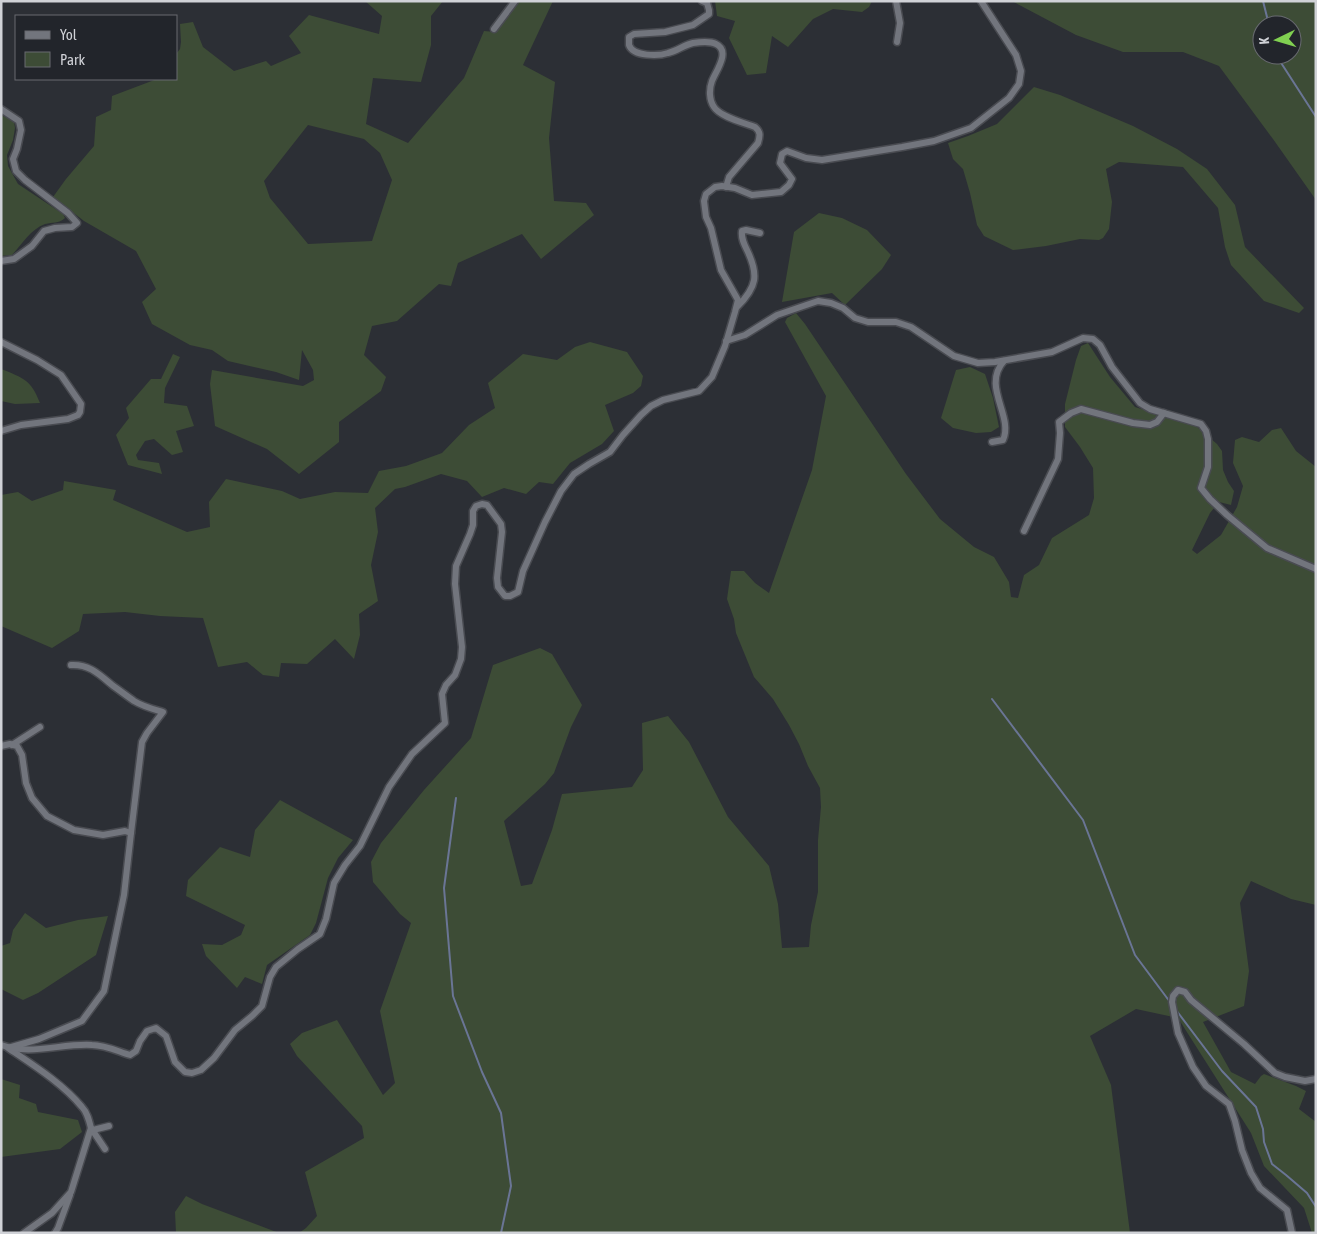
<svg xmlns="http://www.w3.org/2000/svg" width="1317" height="1234" viewBox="0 0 1317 1234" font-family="'Asap Condensed',sans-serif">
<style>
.green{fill:#3d4c36;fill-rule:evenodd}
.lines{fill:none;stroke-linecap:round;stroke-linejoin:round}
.stream{stroke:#6a7595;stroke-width:2}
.minor-casing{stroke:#494b51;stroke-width:9}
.minor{stroke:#72757d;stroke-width:6}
</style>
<rect width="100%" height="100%" fill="#2c2f35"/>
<g class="green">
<path d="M365 1H443L431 16V45L421 82 373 78 366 124 408 143 464 78 484 31 495 32 520 1H553L523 65 555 82 549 138 554 201 586 203 594 215 541 259 522 234 458 263 451 286 439 284 397 321 372 326 364 355 386 377 381 391 339 422V442L299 474 267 449 215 426 210 384 212 370 303 386 314 380 313 370 302 350 299 380 276 372 228 361 212 350 190 345 152 324 142 302 156 289 136 251 84 221 53 197 66 179 94 146 96 117 111 110 112 96 157 79H176V54L180 49 181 42 180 24 193 22 203 47 234 71 266 61 271 66 301 53 289 36 309 15 379 34 382 16ZM308 125 364 139 380 153 392 180 372 241 308 244 270 198 264 181Z"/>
<path d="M715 1H872L869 7 862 12 833 9 813 19 788 47 772 36 766 73 747 75 729 38 735 21 717 16Z"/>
<path d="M1012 1H1316V200L1273 139 1219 66 1183 52H1123L1076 35ZM1262 25H1292V55H1262Z"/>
<path d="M1034 87 1060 95 1133 126 1177 149 1207 169 1235 205 1245 247 1304 308 1299 313 1264 301 1231 265 1225 247 1218 208 1183 167 1119 162 1106 169 1112 202 1109 229 1103 238 1099 240 1080 239 1046 246 1013 250 984 236 977 225 970 193 963 169 953 159 948 143 968 136 997 124Z"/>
<path d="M1 115 14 121 15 128 13 140 7 155 8 166 18 184 63 214 65 218C58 224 53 222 45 224 31 229 22 244 12 255L1 256Z"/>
<path d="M819 213 842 218 867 230 891 255 882 269 845 305 832 293 782 302 794 232Z"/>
<path d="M796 313 805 324 906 474 940 519 974 547 994 557 1009 582 1011 597 1018 598 1024 575 1039 565 1052 538 1089 515 1094 498 1093 468 1080 447 1065 427V404L1076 360 1081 346 1088 343 1110 377 1135 407 1196 426 1217 444 1222 451 1223 470 1228 482 1234 491 1231 505 1219 502 1210 513 1192 550 1197 554 1221 535 1237 507 1243 486 1233 463 1235 440 1242 437 1259 442 1272 430 1281 428 1296 451 1316 467V905L1291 899 1251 881 1240 903 1249 971 1244 1006 1203 1022 1231 1072 1255 1084 1261 1076 1264 1074 1296 1086 1306 1091 1299 1109 1316 1122V1233H1312L1304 1208 1264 1166 1251 1133 1178 1018 1136 1009 1090 1036 1111 1085 1130 1233H299L306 1228 317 1216 305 1172 364 1138 362 1126 297 1056 290 1044 302 1033 337 1020 383 1095 395 1083 380 1011 411 923 400 914 373 882 371 862 381 843 424 790 471 738 493 665 540 648 552 654 582 705 571 727 554 773 545 784 504 821 521 886 532 884 552 830 562 794 632 787 643 770 642 723 668 716 689 742 728 817 769 866 778 904 782 948 809 947 811 925 818 892V840L821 807 820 788 808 766 799 744 789 725 773 699 754 677 736 633 734 619 727 599 731 571H744L755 583 769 593 812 470 826 396 785 322 787 318Z"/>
<path d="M590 342 627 352 643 376 641 386 633 393 605 405 614 431 602 444 570 463 553 484 539 482 526 494 504 488 482 497 467 481 441 474 405 487 395 489 375 508 378 532 371 565 378 601 359 614 360 635 354 659 335 639 307 664 281 663 279 677 263 675 247 662 218 667 203 618 160 616 125 612 83 614 79 631 52 648 1 626V495L18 492 32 501 63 490 64 481 116 490 113 500 187 532 210 527 209 502 226 479 282 491 300 499 335 492 368 493 379 471 406 466 442 453 469 425 495 408 488 383 523 354 557 360 575 347Z"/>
<path d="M173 354 180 357 165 388 164 403 187 406 194 426 176 431 183 452 172 455 154 439 145 441 136 455 138 460 159 463 162 474 128 465 116 435 129 418 126 408 151 379H161Z"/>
<path d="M970 367 985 374 993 398 999 427 991 432 976 433 953 428 941 418 956 370Z"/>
<path d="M1 369C24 378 31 380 40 403L15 404 1 401Z"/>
<path d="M280 800 353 840 338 858 328 878 316 923 310 935 267 965 262 984 245 977 237 988 206 956 202 944 222 945 241 935 245 925 186 896 188 880 220 847 250 857 255 830Z"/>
<path d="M25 913 46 928 78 920 108 916 96 955 38 993 23 1000 1 989V946L10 943 13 930Z"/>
<path d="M1 1079 20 1085 19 1098 36 1104 38 1112 78 1120 82 1132 60 1149 1 1157Z"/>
<path d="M186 1196 202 1204 279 1233H176L175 1212Z"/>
</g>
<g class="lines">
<g class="stream">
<path d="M1263 1 1269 25"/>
<path d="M1276 55 1316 117"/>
<path d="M992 699 1083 820 1135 955 1170 1002"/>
<path d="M456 798 444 888 453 996 482 1072 501 1113 511 1186 501 1233"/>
<path d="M1176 1010 1222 1071 1256 1107 1263 1129 1264 1142 1272 1164 1286 1175 1307 1193 1316 1207"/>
</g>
<g class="minor-casing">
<g id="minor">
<path d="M702 1 707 3 709 10V14L693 25 665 32 634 34 629 37C629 39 629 43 629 45 633 57 659 56 668 53 677 51 684 45 693 43 700 42 710 41 716 44 731 51 716 71 712 81 709 89 709 100 714 107 720 117 745 123 755 127 761 132 760 136 758 143L729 177 726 187"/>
<path d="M896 1 900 23 897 42"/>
<path d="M494 29 515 1"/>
<path d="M1 109 19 121 21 130 17 149 13 159 16 171 25 180 68 213 77 223 72 227 55 228 44 231 32 246 14 259 1 261"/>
<path d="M737 307C757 287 759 275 747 250 744 244 741 238 742 231L746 230 760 233"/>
<path d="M726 341 745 335 777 315 818 301 831 303 843 308 855 318 868 322H896L911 327 954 356 978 363 995 362 1052 352 1083 338 1093 339 1100 345 1112 367 1140 403 1150 409 1201 424 1206 431 1208 439V467L1201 488 1210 499 1227 515 1267 548 1316 569"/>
<path d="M1 342 37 360 61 375 81 404 80 412 78 415 68 419 21 425 1 431"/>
<path d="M992 442 1003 440C1014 416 981 386 1004 361"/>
<path d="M1024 531 1058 459 1060 433 1059 422 1071 413 1081 409 1133 423 1150 425 1157 422 1164 413"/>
<path d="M71 665C89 664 99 674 112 685 119 690 127 696 134 701 144 707 153 709 163 712L147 733 142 742 131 833"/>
<path d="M12 745 40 727"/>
<path d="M1 746 10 744 17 746 22 755 26 783 32 798 47 816 74 830 103 835 125 831 131 833 124 895 104 991 82 1021 39 1039 8 1048C33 1065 62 1083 82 1107 87 1112 89 1120 91 1128L71 1192 52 1213 24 1233"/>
<path d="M1 1045C30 1056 62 1043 92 1045 105 1045 117 1051 130 1055L136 1051 140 1041 147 1031 156 1028 166 1036 175 1062 185 1072 192 1073 201 1070 214 1058 235 1030 252 1016 262 1006 270 977 276 967 298 949 320 934 326 919 334 883 345 865 360 846 389 787 412 754 445 723 442 694 446 685 455 675 461 659 462 647 455 584 456 566 470 534 473 525V511L476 506 482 504 487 505 501 524 502 532 497 578 498 587 505 596H510L518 592 523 571 545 522 561 491 574 474 589 464 610 452 623 435 641 415 651 406 663 400 699 391 712 377 725 346 735 312 738 300 721 270 711 228 706 217 704 201 706 194 715 187 722 186 735 188 752 195 781 192 789 185 792 179 780 163 782 154 787 151 806 158 822 160 902 147 934 141 971 128 1009 98 1019 84 1021 71 1016 55 981 1"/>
<path d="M91 1128 105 1149"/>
<path d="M93 1130 109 1126"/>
<path d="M55 1233 58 1228 70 1195"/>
<path d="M1292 1233 1287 1210 1260 1188 1251 1173 1242 1150 1235 1121 1229 1104 1206 1086 1193 1067 1178 1033 1172 1002 1173 996 1178 990 1185 992 1191 1000 1244 1044 1275 1073 1285 1077 1305 1081 1316 1079"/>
</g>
</g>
<use href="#minor" class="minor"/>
</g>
<rect width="1317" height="1234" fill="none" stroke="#d0d2d7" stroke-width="5"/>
<rect x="15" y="15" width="162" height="65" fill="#22252b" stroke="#686a70"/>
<rect x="25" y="31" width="25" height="8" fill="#72757d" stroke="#686a70"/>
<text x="60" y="40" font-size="15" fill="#d0d2d7">Yol</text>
<rect x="25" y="52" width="25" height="15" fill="#3d4c36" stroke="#686a70"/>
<text x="60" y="65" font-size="15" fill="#d0d2d7">Park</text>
<g transform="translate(1277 40) rotate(265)"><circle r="24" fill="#22252b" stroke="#686a70"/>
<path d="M0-4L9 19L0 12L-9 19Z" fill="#80d051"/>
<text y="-8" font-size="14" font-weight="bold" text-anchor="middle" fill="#d0d2d7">K</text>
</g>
</svg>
